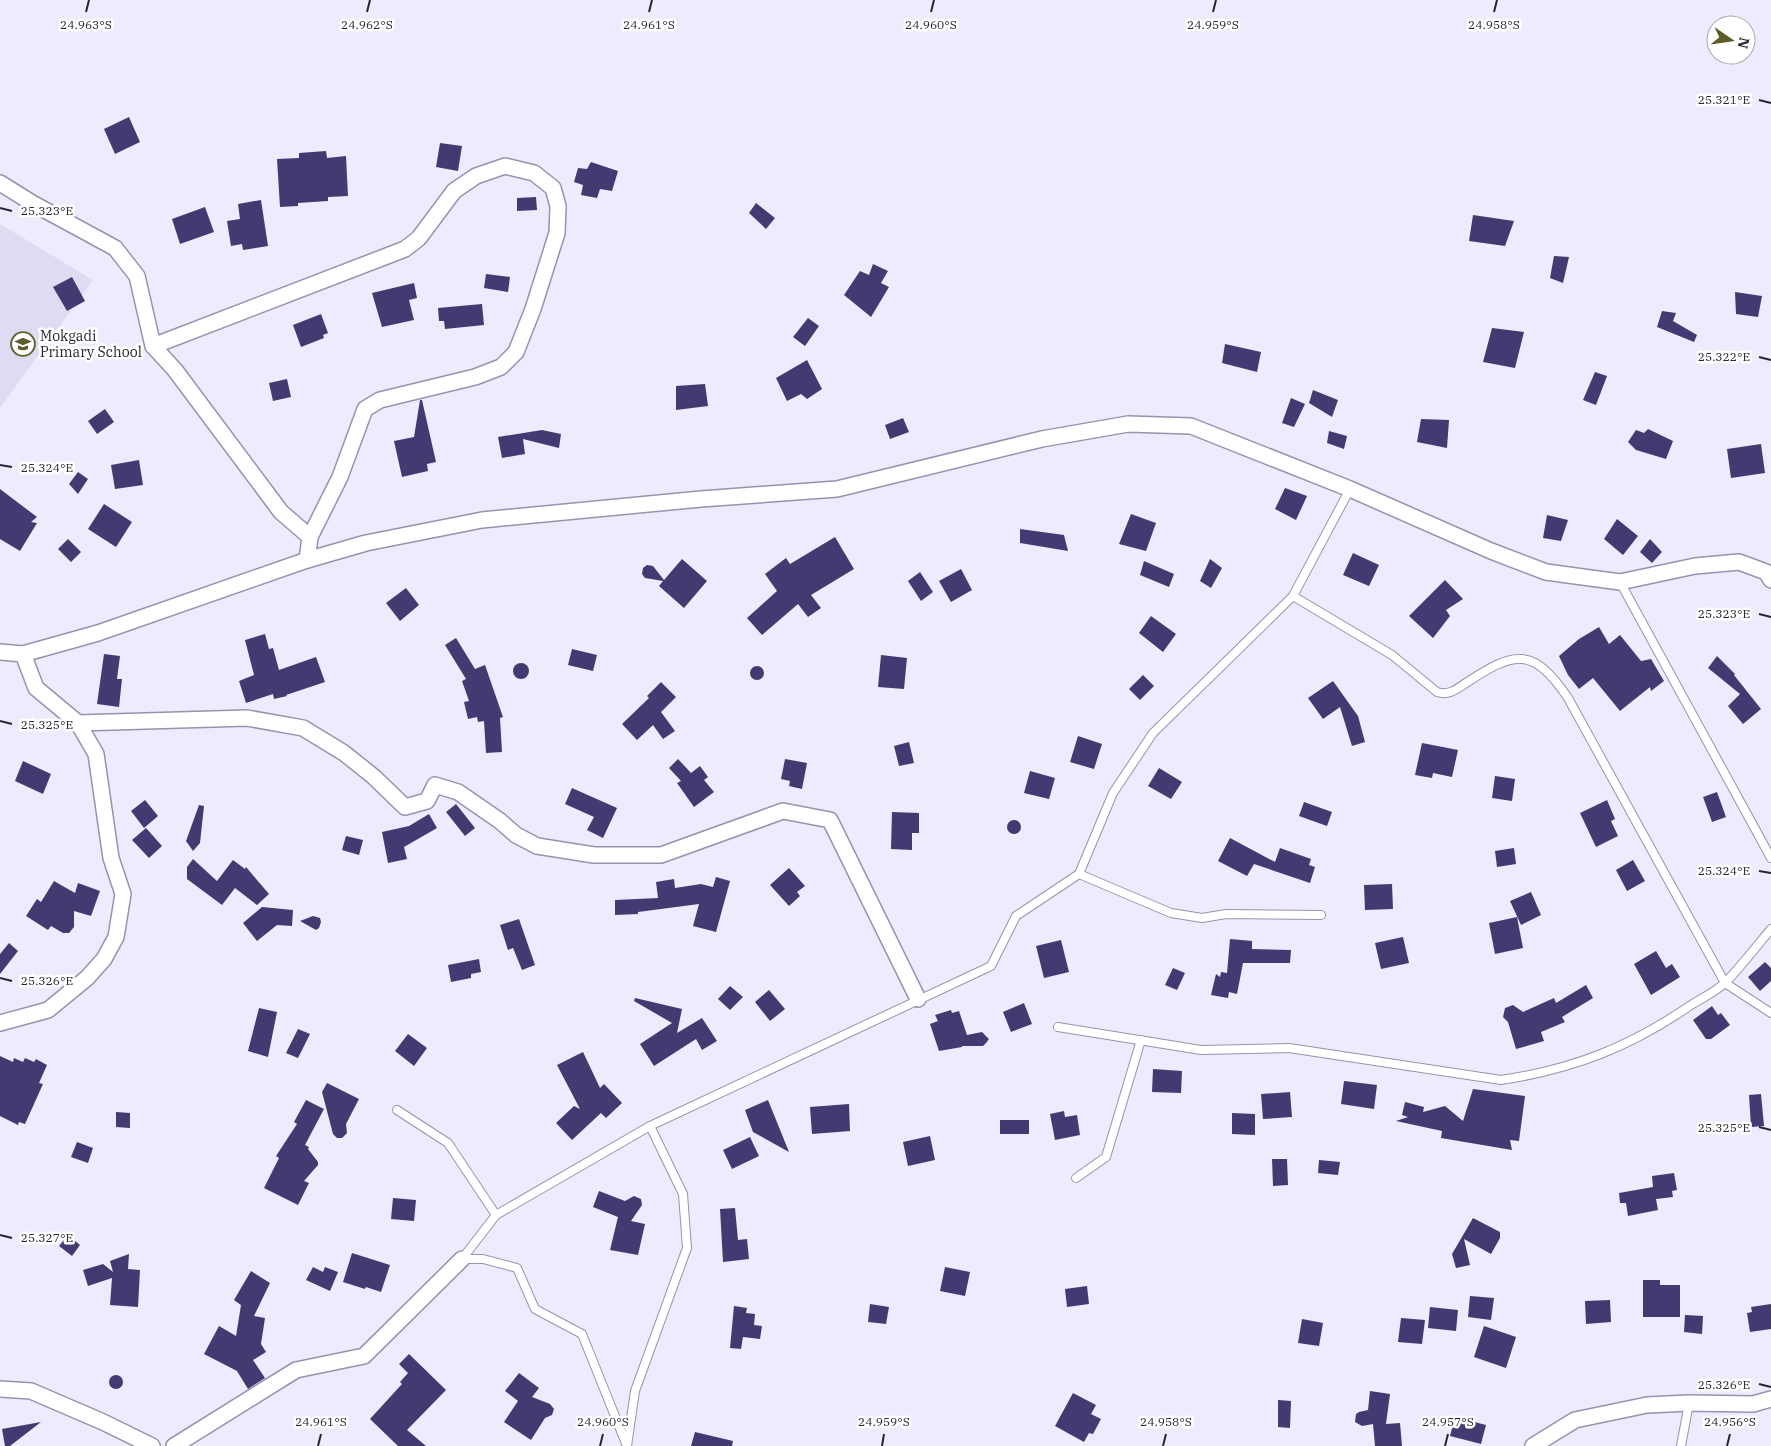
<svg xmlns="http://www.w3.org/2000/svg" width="1771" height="1446" viewBox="0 0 1771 1446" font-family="'IBM Plex Serif',serif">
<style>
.built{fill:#dddcf3}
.building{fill:#443a71}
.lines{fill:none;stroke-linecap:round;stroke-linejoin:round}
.service-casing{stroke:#9693b0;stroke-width:10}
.minor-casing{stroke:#9693b0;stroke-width:18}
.service{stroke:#fff;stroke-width:8}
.minor{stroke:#fff;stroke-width:15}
.ticks{fill:none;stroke:#262531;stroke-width:2}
.labels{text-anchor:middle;stroke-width:5;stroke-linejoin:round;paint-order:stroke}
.poi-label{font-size:14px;fill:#262531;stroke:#fff;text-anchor:start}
.ticks-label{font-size:12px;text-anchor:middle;fill:#262531;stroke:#fff;stroke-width:5;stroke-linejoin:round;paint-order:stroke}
</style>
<rect width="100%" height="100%" fill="#edebfe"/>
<path class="built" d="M0 224 93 280 0 408Z"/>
<g class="building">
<path d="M129 117 140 142 115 154 104 129Z"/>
<path d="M440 143 462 146 458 171 436 167Z"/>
<path d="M326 151 327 158 346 156 348 196 328 197V201L298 203V206L280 207 277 159 299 158V153Z"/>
<path d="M591 162 618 171 612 191 600 189 597 198 581 195 583 185 574 182 578 168 587 169Z"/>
<path d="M536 197 537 210 517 211V198Z"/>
<path d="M261 200 268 246 243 250 242 244 231 246 227 221 240 219 238 204Z"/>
<path d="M756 203 775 218 766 229 749 213Z"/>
<path d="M205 207 214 232 180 244 172 219Z"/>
<path d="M1473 215 1514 221 1505 246 1469 241Z"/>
<path d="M1554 256 1569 257 1563 283 1550 278Z"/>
<path d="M873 264 888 271 881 283 889 287 871 317 844 295 860 271 869 275Z"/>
<path d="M486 274 510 277 508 292 484 288Z"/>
<path d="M72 277 85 301 67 311 53 287Z"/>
<path d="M414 283 417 298 409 300 414 320 382 327 372 293Z"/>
<path d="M1735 292 1762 296 1758 317 1736 314Z"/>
<path d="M482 304 484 325 445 329 444 321H439L438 308Z"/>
<path d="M1662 311 1676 313 1673 321 1697 335 1694 342 1657 327Z"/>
<path d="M321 314 328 333 323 335 324 338 301 347 293 325Z"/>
<path d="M808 318 819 326 805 346 793 337Z"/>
<path d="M1492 328 1524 332 1515 368 1483 362Z"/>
<path d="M1225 344 1261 352 1257 372 1222 363Z"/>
<path d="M807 360 822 389 807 399 801 394 787 401 776 378Z"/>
<path d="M1595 372 1607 376 1596 405 1583 400Z"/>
<path d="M287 379 291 397 273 401 269 383Z"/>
<path d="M705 384 708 406 676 410V386Z"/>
<path d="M1313 390 1338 400 1332 417 1309 403Z"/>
<path d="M1291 398 1305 404 1294 427 1282 423Z"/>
<path d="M420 400H422L436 462 427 464 428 471 402 477 394 441 414 437Z"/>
<path d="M105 409 114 422 97 434 88 421Z"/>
<path d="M903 418 909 432 890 439 885 425Z"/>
<path d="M1421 419 1449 420 1447 448 1417 442Z"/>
<path d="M1648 429 1673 441 1666 459 1636 450 1628 442 1636 430 1644 433Z"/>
<path d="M542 430 561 434 559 448 523 439 525 454 502 458 498 437Z"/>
<path d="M1329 431 1347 436 1344 449 1327 443Z"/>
<path d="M1761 444 1765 473 1731 478 1727 449Z"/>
<path d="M139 460 143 485 115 489 111 465Z"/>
<path d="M78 472 88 479 78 494 69 484Z"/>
<path d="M1285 488 1307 496 1296 520 1275 509Z"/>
<path d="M0 489 37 517 31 522 37 523 20 551 0 539Z"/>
<path d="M104 504 132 522 116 547 88 529Z"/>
<path d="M1131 514 1156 523 1146 551 1119 544Z"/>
<path d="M1547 515 1568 520 1561 541 1543 538Z"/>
<path d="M1617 519 1638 536 1623 555 1604 539Z"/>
<path d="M1020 529 1064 535 1068 551 1020 543Z"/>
<path d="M835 537 854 569 811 595 821 608 808 617 798 604 762 635 747 618 777 591 765 574 786 558 790 564Z"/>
<path d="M68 539 81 552 71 562 58 549Z"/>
<path d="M1650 539 1662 552 1652 563 1640 552Z"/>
<path d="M1353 553 1379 565 1369 586 1343 575Z"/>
<path d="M682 559 707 581 684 608 659 586 663 581 645 578 642 574 643 568 647 565 653 566 664 580Z"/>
<path d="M1210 559 1222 568 1211 588 1200 581Z"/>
<path d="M1144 561 1174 574 1169 587 1140 575Z"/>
<path d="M961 569 972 590 951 602 939 581Z"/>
<path d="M920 572 933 592 921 601 908 581Z"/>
<path d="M1445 580 1463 599 1446 610 1450 616 1433 638 1409 616Z"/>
<path d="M406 588 419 605 400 621 386 603Z"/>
<path d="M1151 616 1176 634 1163 652 1139 633Z"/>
<path d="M1599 627 1609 644 1620 635 1641 661 1651 659 1664 681 1651 691 1650 687 1620 711 1593 678 1579 689 1568 675 1559 656 1579 639Z"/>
<path d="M265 634 269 649 273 648 279 670 316 657 325 682 286 695 287 696 274 699 273 694 246 703 239 681 254 675 245 640Z"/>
<path d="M456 638 475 669 485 665 503 717 500 718 502 752 486 753 484 721 478 722 477 717 468 719 464 702 469 701 462 681 466 679 445 645Z"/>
<path d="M572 649 597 655 593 671 568 665Z"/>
<path d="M104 654 120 656 117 679H122L119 707 97 704Z"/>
<path d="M881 655 907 658 904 689 878 687Z"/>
<path d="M1717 656 1735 674 1734 675 1761 709 1743 724 1728 706 1740 694 1708 668Z"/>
<circle cx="521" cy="671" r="8"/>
<circle cx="757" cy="673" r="7"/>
<path d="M1143 675 1154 686 1140 700 1129 689Z"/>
<path d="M1333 681 1358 716 1365 742 1352 746 1340 707 1323 719 1308 698Z"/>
<path d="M661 682 676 697 661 712 675 731 663 739 653 725 637 740 622 724 649 698 647 696Z"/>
<path d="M1078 736 1102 744 1094 769 1070 762Z"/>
<path d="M909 742 914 763 899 766 894 746Z"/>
<path d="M1422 743 1458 750 1452 777 1433 773 1432 778 1415 775Z"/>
<path d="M678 759 691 773 700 766 708 777 704 780 714 792 694 807 677 783 681 781 669 768Z"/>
<path d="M785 759 807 763 802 789 789 786 790 781 781 779Z"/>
<path d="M23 761 51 774 43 794 15 781Z"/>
<path d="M1159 768 1182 782 1171 799 1148 786Z"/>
<path d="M1030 771 1055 778 1049 799 1024 793Z"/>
<path d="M1495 776 1515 779 1512 801 1492 798Z"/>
<path d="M572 788 617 808 603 838 587 830 594 817 565 804Z"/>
<path d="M1717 792 1726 817 1712 822 1703 797Z"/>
<path d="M145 800 158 816 144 828 131 811Z"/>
<path d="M1607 800 1615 819 1611 821 1618 836 1596 847 1580 813Z"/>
<path d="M1304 802 1332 812 1327 826 1299 816Z"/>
<path d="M456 804 475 828 465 836 446 812Z"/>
<path d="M199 805 204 806 200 843 193 851 186 841Z"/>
<path d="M892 812 919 813V833H912V850L891 849Z"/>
<path d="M429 814 437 828 404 847 407 859 388 863 382 832 409 826Z"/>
<circle cx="1014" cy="827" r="7"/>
<path d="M146 828 162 846 149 858 132 840Z"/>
<path d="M346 836 363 840 359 855 342 850Z"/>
<path d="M1230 838 1275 862 1280 848 1311 859 1309 865 1315 867 1310 883 1254 864 1247 876 1218 861Z"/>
<path d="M1514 848 1516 864 1497 867 1495 851Z"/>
<path d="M193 859 217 881 233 860 245 869 246 867 269 894 257 905 235 888 222 905 187 879V867Z"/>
<path d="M1633 860 1645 881 1627 891 1616 870Z"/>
<path d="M789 868 805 886 797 892 800 896 789 906 770 885Z"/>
<path d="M716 877 730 881 716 932 693 926 699 904 638 912V914L615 915V900L658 898 656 882 674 879 675 888 701 884 713 887Z"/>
<path d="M54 881 75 893 78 883 100 891 91 916 74 911V927L69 933H63L51 926 48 930 26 916 37 899 41 902Z"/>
<path d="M1392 884 1393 909 1365 910 1364 885Z"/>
<path d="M1531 892 1541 915 1521 925 1510 901Z"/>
<path d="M262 907 293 910 292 926 277 925 257 941 243 923Z"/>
<path d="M313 916 320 918 321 922 319 928 316 930 300 921Z"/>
<path d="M1517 917 1523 948 1495 954 1489 923Z"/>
<path d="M519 919 535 965 522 970 513 948 508 950 500 925Z"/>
<path d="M1403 937 1409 963 1381 969 1375 943Z"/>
<path d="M1230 939 1252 941V949L1291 950 1290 963H1243L1237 994 1229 992 1228 998 1211 995 1216 974 1220 977 1221 972 1227 973Z"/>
<path d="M1061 940 1069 972 1044 978 1036 946Z"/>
<path d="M9 943 18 951 0 974V954Z"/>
<path d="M1656 951 1666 968 1672 964 1680 977 1651 995 1634 964Z"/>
<path d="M479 959 481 972 471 974V978L451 982 448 965Z"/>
<path d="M1765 962 1771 968V981L1760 991 1748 977Z"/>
<path d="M1173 968 1185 973 1177 990 1165 985Z"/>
<path d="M1586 985 1593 998 1562 1017 1565 1022 1541 1032 1544 1041 1516 1049 1508 1022 1503 1017 1505 1008 1513 1005 1523 1012 1554 998 1556 1003Z"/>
<path d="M730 986 743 997 730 1010 718 999Z"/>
<path d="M769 990 785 1009 770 1021 755 1002Z"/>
<path d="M635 998 682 1009 677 1033 702 1018 717 1041 702 1050 696 1039 654 1066 640 1044 672 1023 634 1001Z"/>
<path d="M1024 1003 1032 1024 1011 1032 1003 1012Z"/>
<path d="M1712 1006 1718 1015 1721 1013 1730 1025 1711 1039H1706L1693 1020Z"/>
<path d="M259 1008 277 1012 268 1057 248 1051Z"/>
<path d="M951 1010 952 1013 959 1011 967 1035 982 1032 989 1039 986 1043 983 1046H962V1047L939 1051 930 1024 938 1021 935 1015Z"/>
<path d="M298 1029 310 1034 298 1058 286 1053Z"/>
<path d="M408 1034 427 1048 414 1066 395 1051Z"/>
<path d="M583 1052 600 1088 604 1084 622 1103 606 1118 601 1113 572 1140 556 1123 574 1106 580 1109 557 1065Z"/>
<path d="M0 1056 13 1062 14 1058 23 1062 25 1058 34 1062 36 1059 47 1065 39 1083 43 1084 25 1124 19 1122 18 1125 0 1116Z"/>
<path d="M1153 1069 1182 1071 1181 1093 1152 1092Z"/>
<path d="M1344 1081 1377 1085 1374 1109 1341 1104Z"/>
<path d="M327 1083 359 1099 346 1124 347 1133 342 1138H337L333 1134 322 1092Z"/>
<path d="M1473 1089 1525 1096 1519 1141 1510 1140 1512 1150 1441 1138 1442 1131 1396 1121 1408 1117 1402 1115 1405 1102 1424 1107 1423 1112 1445 1106 1463 1121Z"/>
<path d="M1290 1092 1292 1117 1263 1119 1261 1094Z"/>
<path d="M1761 1094 1764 1126 1751 1127 1749 1095Z"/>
<path d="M306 1100 324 1109 305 1145 309 1147 308 1149 318 1162V1165L304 1181 309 1183 298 1205 264 1188 279 1158 276 1156 297 1124 294 1122Z"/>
<path d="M768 1100 789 1152 753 1132 745 1110Z"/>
<path d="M849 1104 850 1131 812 1134 810 1107Z"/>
<path d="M1064 1111 1065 1117 1077 1115 1080 1135 1055 1140 1050 1114Z"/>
<path d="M116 1112 130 1113V1128L116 1127Z"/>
<path d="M1232 1113 1255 1114V1135L1232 1134Z"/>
<rect x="1000" y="1120" width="29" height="14"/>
<path d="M930 1136 935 1160 908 1166 903 1142Z"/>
<path d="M750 1137 759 1156 732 1169 723 1150Z"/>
<path d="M77 1142 93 1148 88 1163 71 1157Z"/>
<path d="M1272 1159H1287L1288 1185 1273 1186Z"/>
<path d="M1319 1160 1340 1162 1338 1175 1318 1173Z"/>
<path d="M1674 1173 1677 1190 1672 1191 1673 1197 1656 1199 1658 1210 1628 1216 1626 1203H1620L1619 1193 1653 1187 1652 1176Z"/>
<path d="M599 1191 625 1201 634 1196 641 1199 642 1205 631 1221 645 1224 638 1255 610 1250 618 1217 593 1207Z"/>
<path d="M393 1198 416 1200 414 1221 391 1219Z"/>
<path d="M735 1208 738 1240 747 1239 749 1259 723 1262 720 1209Z"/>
<path d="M1473 1218 1500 1232V1238L1491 1254 1464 1239 1470 1265 1456 1268 1452 1254Z"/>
<path d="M68 1235 80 1245 72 1256 59 1246Z"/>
<path d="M352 1253 390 1265 381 1292 366 1287 365 1289 343 1282Z"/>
<path d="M129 1254 128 1269 140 1270 138 1307 110 1305 112 1278 88 1286 83 1270 103 1264 113 1272 110 1261Z"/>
<path d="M313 1267 323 1272 325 1267 338 1272 330 1291 306 1280Z"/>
<path d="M945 1267 970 1272 965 1296 940 1291Z"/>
<path d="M251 1271 270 1283 254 1316 265 1318 261 1344 266 1352 253 1360 265 1378 248 1389 237 1371 204 1354 219 1326 236 1336 241 1305 234 1300Z"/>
<path d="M1643 1280H1660V1285H1680V1317H1643Z"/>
<path d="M1087 1286 1089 1304 1067 1307 1065 1289Z"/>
<path d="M1470 1296 1494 1298 1491 1320 1468 1317Z"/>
<path d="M1610 1300 1611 1322 1586 1324 1585 1301Z"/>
<path d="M870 1304 889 1307 886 1324 868 1322Z"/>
<path d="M1771 1304V1329L1750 1332 1747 1313 1752 1312 1751 1307Z"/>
<path d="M734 1306 747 1308 746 1313 755 1314 754 1325 762 1326 760 1339 743 1337 741 1349 730 1348Z"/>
<path d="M1430 1307 1458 1310 1456 1331 1428 1328Z"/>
<path d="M1685 1315 1703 1316 1702 1334 1684 1332Z"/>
<path d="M1401 1318 1425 1320 1422 1344 1398 1342Z"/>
<path d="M1302 1319 1323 1323 1319 1346 1298 1343Z"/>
<path d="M1484 1326 1516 1337 1506 1368 1474 1357Z"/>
<path d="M409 1354 446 1390 407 1430 426 1446H398L370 1419 402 1384 400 1382 408 1373 399 1364Z"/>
<path d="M519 1373 539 1388 532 1397 550 1404 554 1409 552 1415 545 1418 531 1440 504 1422 518 1401 505 1391Z"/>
<circle cx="116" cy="1382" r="7"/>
<path d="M1370 1391 1390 1394 1386 1424 1400 1423 1402 1446H1375L1373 1424 1362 1426 1355 1422 1356 1414 1359 1412 1368 1410Z"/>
<path d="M1073 1393 1096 1405 1091 1414 1101 1419 1093 1434 1089 1433 1084 1442 1055 1426Z"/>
<path d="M1278 1400 1291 1401 1290 1428 1278 1427Z"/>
<path d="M1455 1417 1486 1425 1481 1444 1450 1436Z"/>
<path d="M41 1422 10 1446H5L2 1429Z"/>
<path d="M695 1432 733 1441 732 1446H691Z"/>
</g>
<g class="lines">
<g class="service-casing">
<g id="service">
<path d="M1620 582 1771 858"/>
<path d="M1293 596 1392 655 1437 692C1449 696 1457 689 1466 683 1514 651 1533 646 1568 698L1725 983 1771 1013"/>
<path d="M1079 874 1171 913 1202 918 1226 914 1321 915"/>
<path d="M1058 1027 1201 1050 1289 1048 1501 1080C1574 1069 1630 1047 1691 1005 1702 998 1717 991 1726 982 1742 965 1756 947 1771 929"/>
<path d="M397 1110 448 1143 496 1215"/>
<path d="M1076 1178 1106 1157 1141 1040"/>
<path d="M462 1259 496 1215 650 1126 991 966 1016 916 1079 874 1113 793 1153 733 1293 596 1350 489"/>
<path d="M462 1259H483L517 1268 535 1309 582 1334 627 1446"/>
<path d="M627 1446 635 1391 687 1248 683 1194 650 1126"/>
<path d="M1681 1446 1689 1403"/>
</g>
</g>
<g class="minor-casing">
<g id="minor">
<path d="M0 183 32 203 115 248 137 276 153 346 175 370 281 512 310 537"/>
<path d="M153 346 405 249 419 238 454 191 476 176 505 166 534 173 553 188 558 206 557 233 533 309 516 352 501 367 475 377 380 400 365 409 340 477 310 537 307 560"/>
<path d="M0 652 23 654 98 633 307 560 366 543 482 520 701 499 837 489 1042 439 1128 424 1191 426 1350 489 1491 551 1546 572 1620 582 1695 566 1739 562 1766 572 1771 580"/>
<path d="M78 723 247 718 303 728 344 753 374 777 405 807 427 801 435 785 458 792 500 821 516 835 537 846 594 855H661L783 811 830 820 918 999"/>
<path d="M0 1023 48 1010 87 978 104 959 116 937 123 894 111 858 96 754 78 723 36 688 23 654"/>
<path d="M0 1389 31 1391 103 1422 152 1446"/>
<path d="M174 1446 296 1370 364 1356 462 1259"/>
<path d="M1533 1446 1575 1420 1647 1405 1689 1403 1753 1404 1771 1399"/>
</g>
</g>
<use href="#service" class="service"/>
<use href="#minor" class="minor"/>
</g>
<path class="ticks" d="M86 12 89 0M367 12 370 0M649 12 652 0M931 12 934 0M1213 12 1216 0M1494 12 1497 0M1759 100 1771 103M0 208 12 211M1759 357 1771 360M0 465 12 467M1759 614 1771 617M0 721 12 724M1759 871 1771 873M0 978 12 981M1759 1127 1771 1130M0 1235 12 1238M1759 1384 1771 1387M318 1446 321 1434M600 1446 603 1434M882 1446 884 1434M1163 1446 1166 1434M1445 1446 1448 1434M1727 1446 1730 1434"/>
<defs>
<g id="school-ring" transform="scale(1.25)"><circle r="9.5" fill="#fff" stroke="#5c5d2a" stroke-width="1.5"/><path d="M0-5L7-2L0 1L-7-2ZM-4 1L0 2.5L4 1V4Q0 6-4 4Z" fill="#5c5d2a"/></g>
</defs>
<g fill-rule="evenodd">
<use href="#school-ring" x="23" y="344"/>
</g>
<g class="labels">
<g class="poi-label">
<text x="40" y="341">Mokgadi<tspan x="40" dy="16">Primary School</tspan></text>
</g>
</g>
<g class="ticks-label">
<text x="86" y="29">24.963°S</text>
<text x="367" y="29">24.962°S</text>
<text x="649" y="29">24.961°S</text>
<text x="931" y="29">24.960°S</text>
<text x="1213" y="29">24.959°S</text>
<text x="1494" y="29">24.958°S</text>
<text x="1724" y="104">25.321°E</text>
<text x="47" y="215">25.323°E</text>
<text x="1724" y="361">25.322°E</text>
<text x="47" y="472">25.324°E</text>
<text x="1724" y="618">25.323°E</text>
<text x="47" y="729">25.325°E</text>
<text x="1724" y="875">25.324°E</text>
<text x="47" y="985">25.326°E</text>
<text x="1724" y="1132">25.325°E</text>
<text x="47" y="1242">25.327°E</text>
<text x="1724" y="1389">25.326°E</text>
<text x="321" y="1426">24.961°S</text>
<text x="603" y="1426">24.960°S</text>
<text x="884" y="1426">24.959°S</text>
<text x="1166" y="1426">24.958°S</text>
<text x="1448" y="1426">24.957°S</text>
<text x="1730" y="1426">24.956°S</text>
</g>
<g transform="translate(1731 40) rotate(103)"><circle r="24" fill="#ffffff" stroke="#a8a8ad"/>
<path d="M0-4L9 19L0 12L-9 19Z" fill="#5c5d2a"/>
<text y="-8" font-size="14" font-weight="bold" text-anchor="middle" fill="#262531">N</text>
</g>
</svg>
